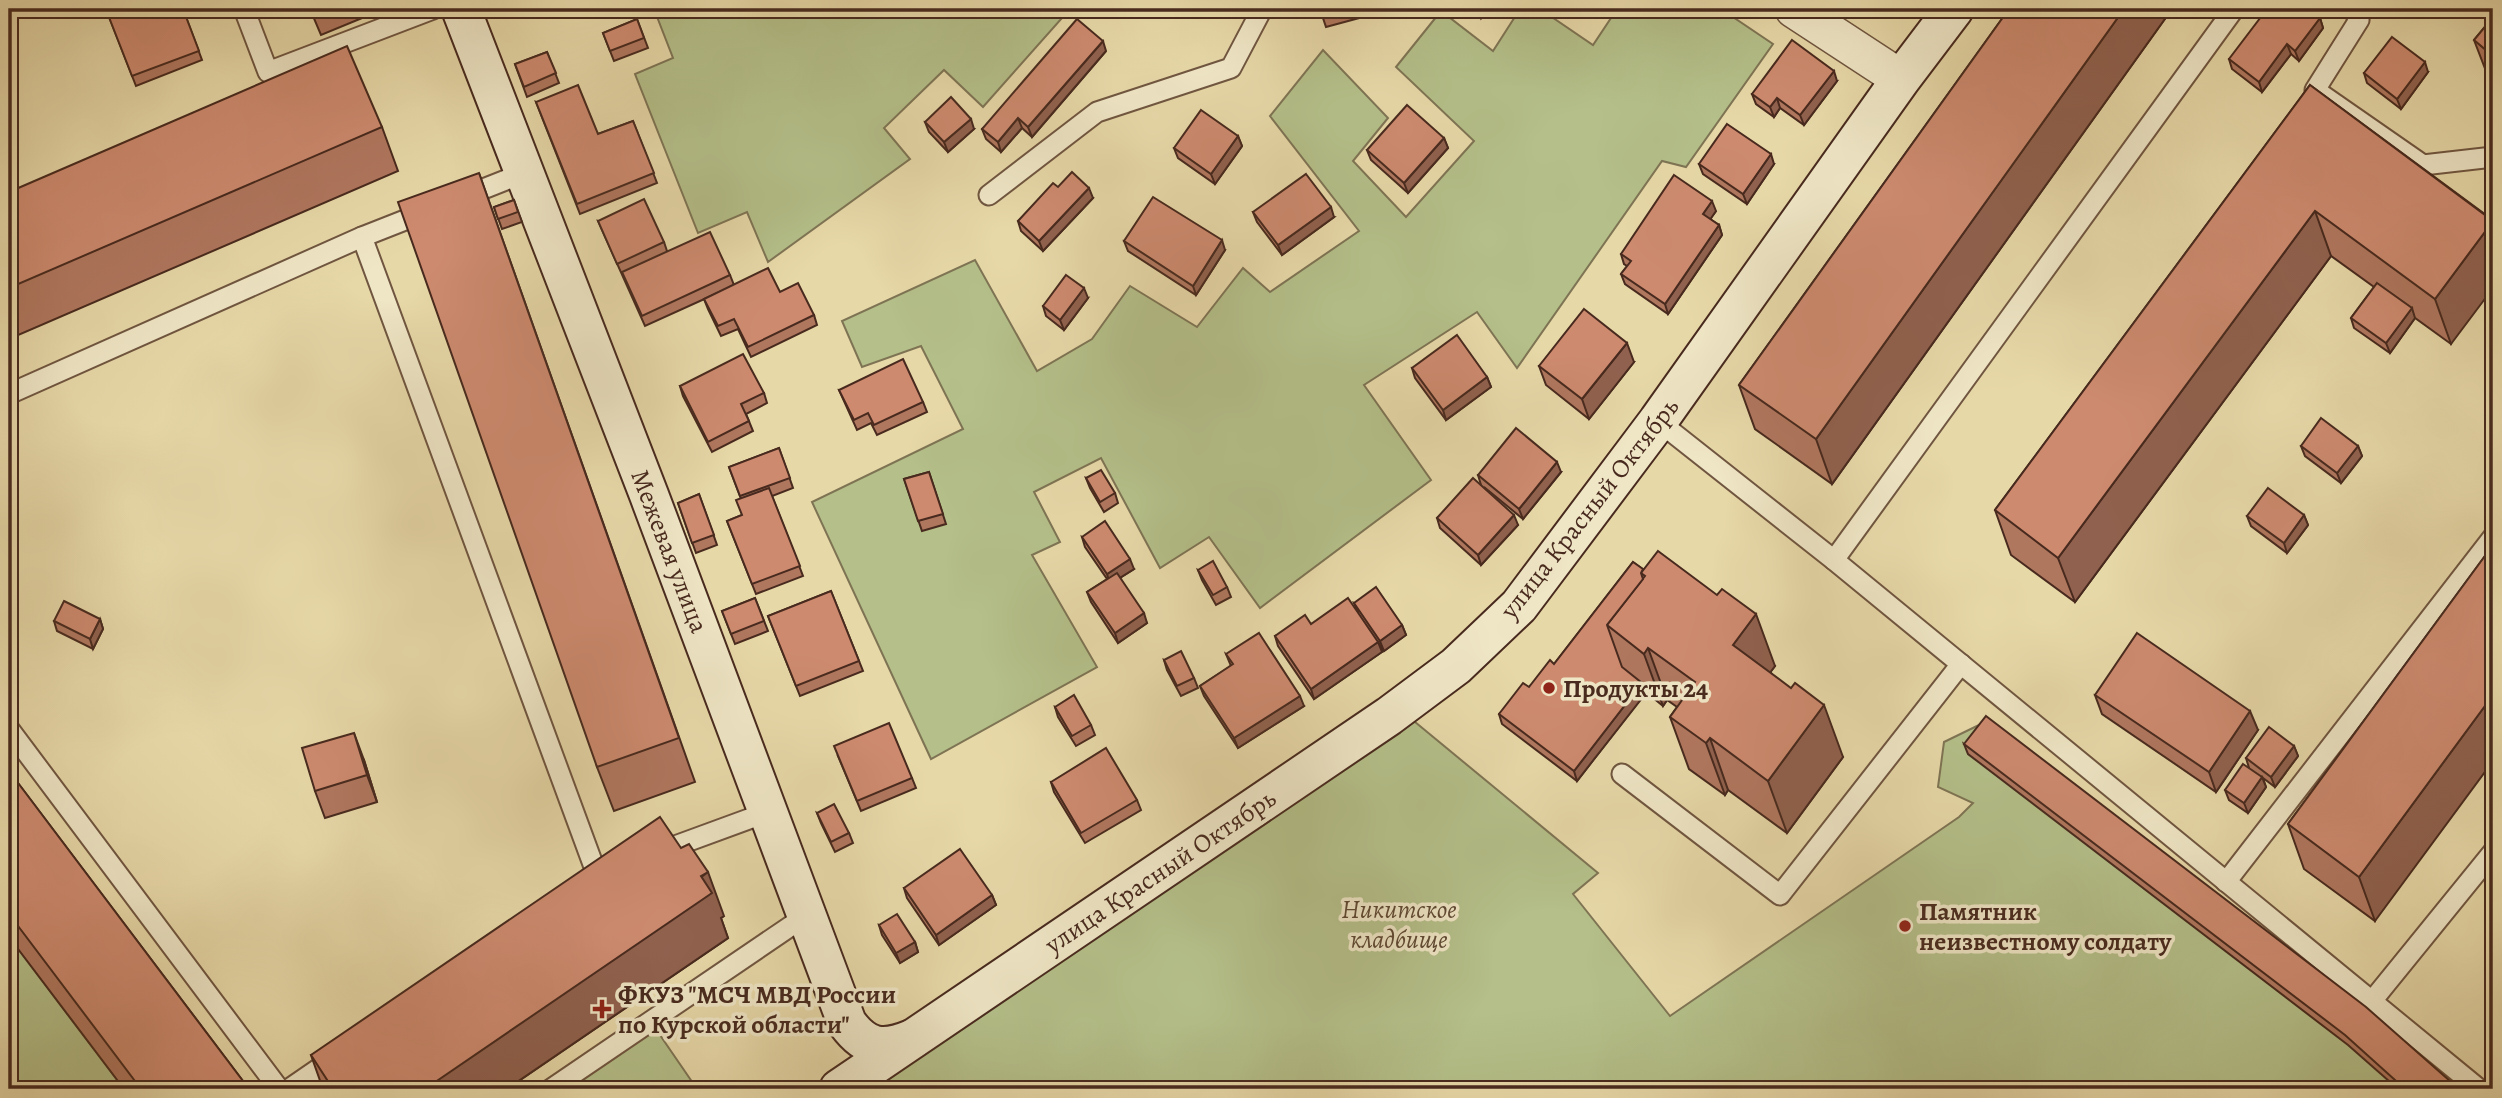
<svg xmlns="http://www.w3.org/2000/svg" width="2502" height="1098" viewBox="0 0 2502 1098" font-family="Alegreya,serif">
<style>
.green{fill:#b4bf89;stroke:#7e7454;stroke-width:2}
.lines{fill:none;stroke-linecap:round;stroke-linejoin:round}
.lane-casing{stroke:#705640;stroke-width:23}
.street-casing{stroke:#705640;stroke-width:40}
.secondary-casing{stroke:#482a1e;stroke-width:42}
.lane{stroke:#efe6c6;stroke-width:19}
.street{stroke:#efe6c6;stroke-width:37}
.secondary{stroke:#efe6c6;stroke-width:38}
.wall{fill:#b0775f;stroke:#482a1e;stroke-width:2}
.shaded-wall{fill:#90614e;stroke:#482a1e;stroke-width:2}
.building{fill:#cd8a6f;stroke:#482a1e;stroke-width:2}
.poi-dot{fill:#8f2418;stroke:#efe6c6;stroke-width:2.5}
.labels{text-anchor:middle;stroke-width:7;stroke-linejoin:round;paint-order:stroke}
.street-label{font-size:26px;fill:#482a1e;stroke:#efe6c6}
.poi-label{font-size:26px;font-weight:bold;fill:#482a1e;stroke:#efe6c6;text-anchor:start}
.park-label{font-size:26px;font-style:italic;fill:#5e4833;stroke:#efe6c6}
</style>
<rect width="100%" height="100%" fill="#e7d8a8"/>
<filter id="stains"><feTurbulence type="fractalNoise" baseFrequency=".00286" numOctaves="4"/><feColorMatrix values="0 0 0 0 .2 0 0 0 0 .09 0 0 0 0 .02 0 0 0 .5 -.17"/></filter>
<radialGradient id="worn" r=".72"><stop offset=".6" stop-color="#630" stop-opacity="0"/><stop offset="1" stop-color="#630" stop-opacity=".3"/></radialGradient>
<g class="green">
<path d="M654 9H1070L983 107 944 70 884 128 910 159 768 262 747 212 698 233 635 74 673 58Z"/>
<path d="M1520 9H1540L1593 45 1617 9H1721L1773 44 1686 167 1662 161 1517 368 1477 312 1364 385 1431 480 1260 608 1209 537 1160 568 1101 458 1034 492 1060 542 1032 555 1097 667 931 759 812 502 963 429 921 346 862 367 842 321 975 260 1037 371 1092 339 1130 286 1197 327 1243 268 1270 292 1359 231 1270 116 1323 50 1388 118 1353 161 1406 217 1474 141 1396 67 1441 11 1493 51Z"/>
<path d="M1409 717 1598 873 1573 894 1670 1016 1959 817 1973 803 1938 787 1944 742 1981 724 2451 1089H864Z"/>
<path d="M9 937 124 1089H9Z"/>
<path d="M651 1022 697 1089H551Z"/>
</g>
<g class="lines">
<g class="lane-casing">
<g id="lane">
<path d="M244 9 268 72 433 9"/>
<path d="M2353 9 2359 20 2315 90 2423 165 2493 157"/>
<path d="M989 195 1097 112 1231 68 1262 9"/>
<path d="M463 197 526 172"/>
<path d="M362 237 597 875"/>
<path d="M9 394 362 237 428 211"/>
<path d="M1658 421 1834 560 2479 1089"/>
<path d="M1834 560 2234 9"/>
<path d="M9 729 279 1089"/>
<path d="M1622 774 1780 895 1961 664"/>
<path d="M656 853 768 812"/>
<path d="M2226 882 2493 537"/>
<path d="M2372 1001 2493 852"/>
<path d="M289 1089 337 1056"/>
<path d="M551 1089 807 915"/>
</g>
</g>
<g class="street-casing">
<path id="street" d="M1794 9 1901 79"/>
</g>
<g class="secondary-casing">
<g id="secondary">
<path d="M461 9 649 495 847 1023C866 1049 883 1051 912 1039"/>
<path d="M839 1089 1389 716 1456 666 1519 606 1658 421 1901 79 1954 9"/>
</g>
</g>
<use href="#lane" class="lane"/>
<use href="#street" class="street"/>
<use href="#secondary" class="secondary"/>
</g>
<g class="wall">
<path d="M106 9H183L202 60 136 86Z"/>
<path d="M310 9H384L321 35Z"/>
<path d="M497 9H519L500 17Z"/>
<path d="M1320 9H1384L1385 11 1326 27Z"/>
<path d="M1467 9H1486L1481 18Z"/>
<path d="M2009 9H2172L1832 484 1755 429 1739 385Z"/>
<path d="M2493 17V87L2491 84 2474 40Z"/>
<path d="M2320 18 2323 28 2299 61 2291 54 2262 92 2232 69 2229 59Z"/>
<path d="M637 19 648 48 614 61 603 33Z"/>
<path d="M1106 51 1032 137 1022 128 1001 152 986 139 982 129Z"/>
<path d="M547 52 559 83 527 97 515 64Z"/>
<path d="M2428 72 2401 109 2367 83 2364 73Z"/>
<path d="M1837 81 1804 125 1780 108 1774 117 1756 104 1752 94Z"/>
<path d="M2310 85 2493 220 2451 344 2415 318 2390 353 2354 328 2351 318 2374 287 2331 256 2075 602 2011 555 1995 510Z"/>
<path d="M536 102 598 134 633 121 657 183 580 214Z"/>
<path d="M925 122 974 129 948 152 929 132Z"/>
<path d="M382 127 398 171 9 339V192Z"/>
<path d="M1238 136 1242 146 1215 184 1178 158 1174 148Z"/>
<path d="M1444 138 1448 148 1408 193 1371 160 1367 150Z"/>
<path d="M1699 164H1774L1747 204 1703 174Z"/>
<path d="M479 173 695 782 614 811 597 767Z"/>
<path d="M1058 187 1093 198 1043 251 1021 231 1018 221Z"/>
<path d="M514 200 522 222 502 229 494 207Z"/>
<path d="M1716 211 1710 219 1719 225 1722 235 1668 314 1625 284 1621 274 1627 266 1624 264 1621 254Z"/>
<path d="M1253 212 1334 217 1282 255 1257 222Z"/>
<path d="M598 221 664 242 667 251 730 275 734 285 780 292 814 315 817 325 751 357 738 329 721 336 708 309 704 299 722 291 645 326Z"/>
<path d="M1124 241 1225 250 1196 295 1128 251Z"/>
<path d="M1088 298 1064 330 1046 316 1043 306Z"/>
<path d="M1634 362 1589 419 1546 385 1539 366Z"/>
<path d="M1412 368 1487 377 1491 387 1446 420 1415 378Z"/>
<path d="M680 386 764 393 767 403 746 414 753 431 712 452 683 396Z"/>
<path d="M839 390 923 402 927 412 877 435 871 423 857 430Z"/>
<path d="M2301 446H2358L2362 456 2341 483 2305 456Z"/>
<path d="M779 448 793 488 772 496 803 576 756 594 727 521 742 515 741 499 729 467Z"/>
<path d="M929 472 946 524 922 531 904 479Z"/>
<path d="M1561 472 1523 519 1484 487 1518 525 1481 565 1440 528 1437 518 1481 485 1478 475Z"/>
<path d="M1086 478 1115 493 1118 503 1104 512 1090 488Z"/>
<path d="M699 494 717 545 696 553 678 503Z"/>
<path d="M2304 515 2308 525 2287 553 2251 526 2247 516Z"/>
<path d="M1082 537 1134 569 1120 578 1147 623 1118 643 1091 602 1087 592 1107 579 1085 547Z"/>
<path d="M2493 545 2375 921 2304 869 2288 824Z"/>
<path d="M1633 562 1775 666 1770 672 1843 757 1787 833 1728 790 1725 795 1689 769 1670 717 1677 707 1667 700 1663 706 1646 692 1577 781 1502 724 1499 714 1554 664Z"/>
<path d="M1198 570 1227 587 1231 597 1216 605 1202 580Z"/>
<path d="M831 591 863 671 800 696 768 616Z"/>
<path d="M755 598 768 631 735 644 722 611Z"/>
<path d="M1354 603 1402 625 1406 635 1384 651 1378 642 1382 652 1314 699 1278 646 1275 636 1311 624 1358 612Z"/>
<path d="M100 619 103 629 93 649 57 631 54 621Z"/>
<path d="M1226 654 1304 706 1238 748 1204 696 1200 686 1231 666Z"/>
<path d="M1164 660 1194 678 1198 688 1181 696 1167 670Z"/>
<path d="M2095 695 2258 730 2216 792 2102 714Z"/>
<path d="M1055 707 1091 725 1095 735 1076 746 1058 717Z"/>
<path d="M1964 744 2459 1089H2398L2348 1045 1968 754Z"/>
<path d="M2294 746 2298 756 2275 787 2263 778 2266 787 2248 813 2229 800 2225 790 2249 768 2246 758Z"/>
<path d="M838 756 912 778 916 788 861 811Z"/>
<path d="M364 760 377 802 325 818 315 791Z"/>
<path d="M9 771 249 1089H124L9 937Z"/>
<path d="M1051 782 1137 800 1141 810 1085 843 1054 792Z"/>
<path d="M817 813 849 833 853 843 835 852 821 823Z"/>
<path d="M904 888 992 895 996 905 939 945 907 898Z"/>
<path d="M724 916 721 918 728 938 507 1089H323L311 1055Z"/>
<path d="M879 925 915 942 918 952 900 963 882 935Z"/>
</g>
<g class="shaded-wall">
<path d="M1478 9H1486L1481 18Z"/>
<path d="M2124 9H2172L1832 484 1816 439Z"/>
<path d="M2320 18 2323 28 2299 61 2295 51Z"/>
<path d="M1103 41 1106 51 1032 137 1028 127Z"/>
<path d="M2287 44 2291 54 2262 92 2259 82Z"/>
<path d="M2425 62 2428 72 2401 109 2397 99Z"/>
<path d="M1834 71 1837 81 1804 125 1800 115Z"/>
<path d="M1777 98 1780 108 1774 117 1770 107Z"/>
<path d="M1018 118 1022 128 1001 152 998 142Z"/>
<path d="M971 119 974 129 948 152 944 142Z"/>
<path d="M1238 136 1242 146 1215 184 1211 174Z"/>
<path d="M1444 138 1448 148 1408 193 1404 183Z"/>
<path d="M1771 154 1774 164 1747 204 1743 194Z"/>
<path d="M1089 188 1093 198 1043 251 1039 241Z"/>
<path d="M1712 201 1716 211 1707 224 1703 214Z"/>
<path d="M1331 207 1334 217 1282 255 1278 245Z"/>
<path d="M2315 211 2331 256 2075 602 2058 558Z"/>
<path d="M2493 221V288L2451 344 2435 299Z"/>
<path d="M1719 225 1722 235 1668 314 1665 304Z"/>
<path d="M1222 240 1225 250 1196 295 1193 286Z"/>
<path d="M1084 288 1088 298 1064 330 1060 320Z"/>
<path d="M2412 308 2415 318 2390 353 2386 343Z"/>
<path d="M1627 343 1634 362 1589 419 1582 399Z"/>
<path d="M1487 377 1491 387 1446 420 1443 410Z"/>
<path d="M2358 446 2362 456 2341 483 2337 473Z"/>
<path d="M1557 462 1561 472 1523 519 1519 509Z"/>
<path d="M1514 515 1518 525 1481 565 1478 555Z"/>
<path d="M2304 515 2308 525 2287 553 2284 543Z"/>
<path d="M1130 559 1134 569 1110 584 1107 574Z"/>
<path d="M1144 613 1147 623 1118 643 1115 633Z"/>
<path d="M1756 614 1775 666 1752 697 1733 645Z"/>
<path d="M100 619 103 629 93 649 90 639Z"/>
<path d="M1402 625 1406 635 1384 651 1380 641Z"/>
<path d="M1378 642 1382 652 1314 699 1311 689Z"/>
<path d="M1637 648H1648L1667 700 1663 706 1644 654Z"/>
<path d="M1642 683 1646 693 1577 781 1574 771Z"/>
<path d="M2493 695V761L2375 921 2359 877Z"/>
<path d="M1300 696 1304 706 1238 748 1234 738Z"/>
<path d="M1824 705 1843 757 1787 833 1768 781Z"/>
<path d="M2250 711 2258 730 2216 792 2209 772Z"/>
<path d="M354 733 364 760 377 802 367 775Z"/>
<path d="M1710 738 1728 790 1725 795 1706 743Z"/>
<path d="M2294 746 2298 756 2275 787 2271 777Z"/>
<path d="M2262 777 2266 787 2248 813 2244 803Z"/>
<path d="M708 872 724 916 721 918 728 938 507 1089H425Z"/>
<path d="M992 895 996 905 939 945 936 935Z"/>
<path d="M915 942 918 952 900 963 896 953Z"/>
</g>
<g class="building">
<path d="M116 9H183L199 51 132 76 107 12Z"/>
<path d="M1320 9H1354L1322 17Z"/>
<path d="M2009 9H2124L1816 439 1739 385Z"/>
<path d="M2267 9H2307L2320 18 2295 51 2287 44 2259 82 2229 59Z"/>
<path d="M2493 17V56L2474 40Z"/>
<path d="M637 19 644 38 610 51 603 33Z"/>
<path d="M1077 19 1103 41 1028 127 1018 118 998 142 982 129Z"/>
<path d="M2392 37 2425 62 2397 99 2364 73Z"/>
<path d="M1792 40 1834 71 1800 115 1777 98 1770 107 1752 94Z"/>
<path d="M347 46 382 127 9 288V192Z"/>
<path d="M547 52 556 73 524 87 515 64Z"/>
<path d="M578 85 598 134 633 121 654 173 577 204 536 102Z"/>
<path d="M2310 85 2493 221 2435 299 2315 211 2058 558 1995 510Z"/>
<path d="M951 97 971 119 944 142 925 122Z"/>
<path d="M1407 105 1444 138 1404 183 1367 150Z"/>
<path d="M1201 110 1238 136 1211 174 1174 148Z"/>
<path d="M1727 124 1771 154 1743 194 1699 164Z"/>
<path d="M1072 172 1089 188 1039 241 1018 221 1053 183 1058 187Z"/>
<path d="M479 173 679 738 597 767 398 202Z"/>
<path d="M1306 174 1331 207 1278 245 1253 212Z"/>
<path d="M1674 175 1712 201 1703 214 1719 225 1665 304 1621 274 1631 261 1621 254Z"/>
<path d="M1153 197 1222 240 1193 286 1124 241Z"/>
<path d="M644 199 664 242 617 264 598 221Z"/>
<path d="M514 200 518 212 498 219 494 207Z"/>
<path d="M710 232 730 275 642 316 622 272Z"/>
<path d="M768 268 780 292 798 283 814 315 748 347 734 319 718 326 704 299Z"/>
<path d="M1066 275 1084 288 1060 320 1043 306Z"/>
<path d="M2377 283 2412 308 2386 343 2351 318Z"/>
<path d="M1584 309 1627 343 1582 399 1539 366Z"/>
<path d="M1457 335 1487 377 1443 410 1412 368Z"/>
<path d="M743 354 764 393 741 404 749 421 708 442 680 386Z"/>
<path d="M903 359 923 402 874 425 868 413 854 420 839 390Z"/>
<path d="M2321 418 2358 446 2337 473 2301 446Z"/>
<path d="M1516 428 1557 462 1519 509 1478 475Z"/>
<path d="M779 448 790 478 740 496 729 467Z"/>
<path d="M1101 470 1115 493 1100 502 1086 478Z"/>
<path d="M929 472 943 514 918 521 904 479Z"/>
<path d="M1473 478 1514 515 1478 555 1437 518Z"/>
<path d="M769 488 800 566 752 584 727 521 742 515 736 500Z"/>
<path d="M2268 488 2304 515 2284 543 2247 516Z"/>
<path d="M699 494 714 535 692 543 678 503Z"/>
<path d="M1105 521 1130 559 1107 574 1082 537Z"/>
<path d="M2493 545V695L2359 877 2288 824Z"/>
<path d="M1658 551 1717 595 1722 589 1756 614 1733 645 1791 688 1795 683 1824 705 1768 781 1710 738 1706 743 1670 717 1695 682 1648 648 1644 654 1607 625 1645 576 1641 573Z"/>
<path d="M1213 561 1227 587 1213 595 1198 570Z"/>
<path d="M1633 562 1643 569 1641 573 1643 579 1607 625 1622 667 1642 683 1574 771 1499 714 1523 683 1529 687 1550 660 1554 664Z"/>
<path d="M1117 573 1144 613 1115 633 1087 592Z"/>
<path d="M1376 587 1402 625 1380 641 1354 603Z"/>
<path d="M831 591 859 661 796 686 768 616Z"/>
<path d="M755 598 764 621 731 634 722 611Z"/>
<path d="M1348 598 1378 642 1311 689 1275 636 1305 615 1311 624Z"/>
<path d="M64 601 100 619 90 639 54 621Z"/>
<path d="M1259 633 1300 696 1234 738 1200 686 1233 664 1226 654Z"/>
<path d="M2137 633 2250 711 2209 772 2095 695Z"/>
<path d="M1181 651 1194 678 1177 686 1164 660Z"/>
<path d="M1074 695 1091 725 1072 736 1055 707Z"/>
<path d="M1986 716 2366 1007 2459 1089H2405L2345 1035 1964 744Z"/>
<path d="M889 723 912 778 857 801 834 746Z"/>
<path d="M2269 727 2294 746 2271 777 2246 758Z"/>
<path d="M354 733 367 775 315 791 302 748Z"/>
<path d="M1106 748 1137 800 1081 833 1051 782Z"/>
<path d="M2243 764 2262 777 2244 803 2225 790Z"/>
<path d="M9 771 249 1089H141L9 914Z"/>
<path d="M834 804 849 833 831 842 817 813Z"/>
<path d="M660 817 681 848 689 844 708 872 701 876 712 893 425 1089H333L311 1055Z"/>
<path d="M960 849 992 895 936 935 904 888Z"/>
<path d="M897 914 915 942 896 953 879 925Z"/>
</g>
<g class="poi-dot">
<circle cx="1549" cy="688" r="7"/>
<circle cx="1905" cy="926" r="7"/>
<path d="M598.5 998.5h7v7h7v7h-7v7h-7v-7h-7v-7h7z"/>
</g>
<g class="labels">
<g class="street-label">
<text transform="translate(1589 508) rotate(-52)" y="9">улица Красный Октябрь</text>
<text transform="translate(670 551) rotate(69)" y="9">Межевая улица</text>
<text transform="translate(1160 871) rotate(-34)" y="9">улица Красный Октябрь</text>
</g>
<g class="poi-label">
<text x="1563" y="697">Продукты 24</text>
<text x="1919" y="920">Памятник<tspan x="1919" dy="30">неизвестному солдату</tspan></text>
<text x="618" y="1003">ФКУЗ "МСЧ МВД России<tspan x="618" dy="30">по Курской области"</tspan></text>
</g>
<g class="park-label">
<text x="1399" y="918">Никитское<tspan x="1399" dy="30">кладбище</tspan></text>
</g>
</g>
<rect width="2502" height="1098" fill="none" stroke="#e7d8a8" stroke-width="35"/>
<rect x="10" y="10" width="2481" height="1077" fill="none" stroke="#482a1e" stroke-width="3.5"/>
<rect x="18" y="18" width="2467" height="1063" fill="none" stroke="#482a1e" stroke-width="2"/>
<rect width="100%" height="100%" filter="url(#stains)"/>
<rect width="100%" height="100%" fill="url(#worn)"/>
</svg>
